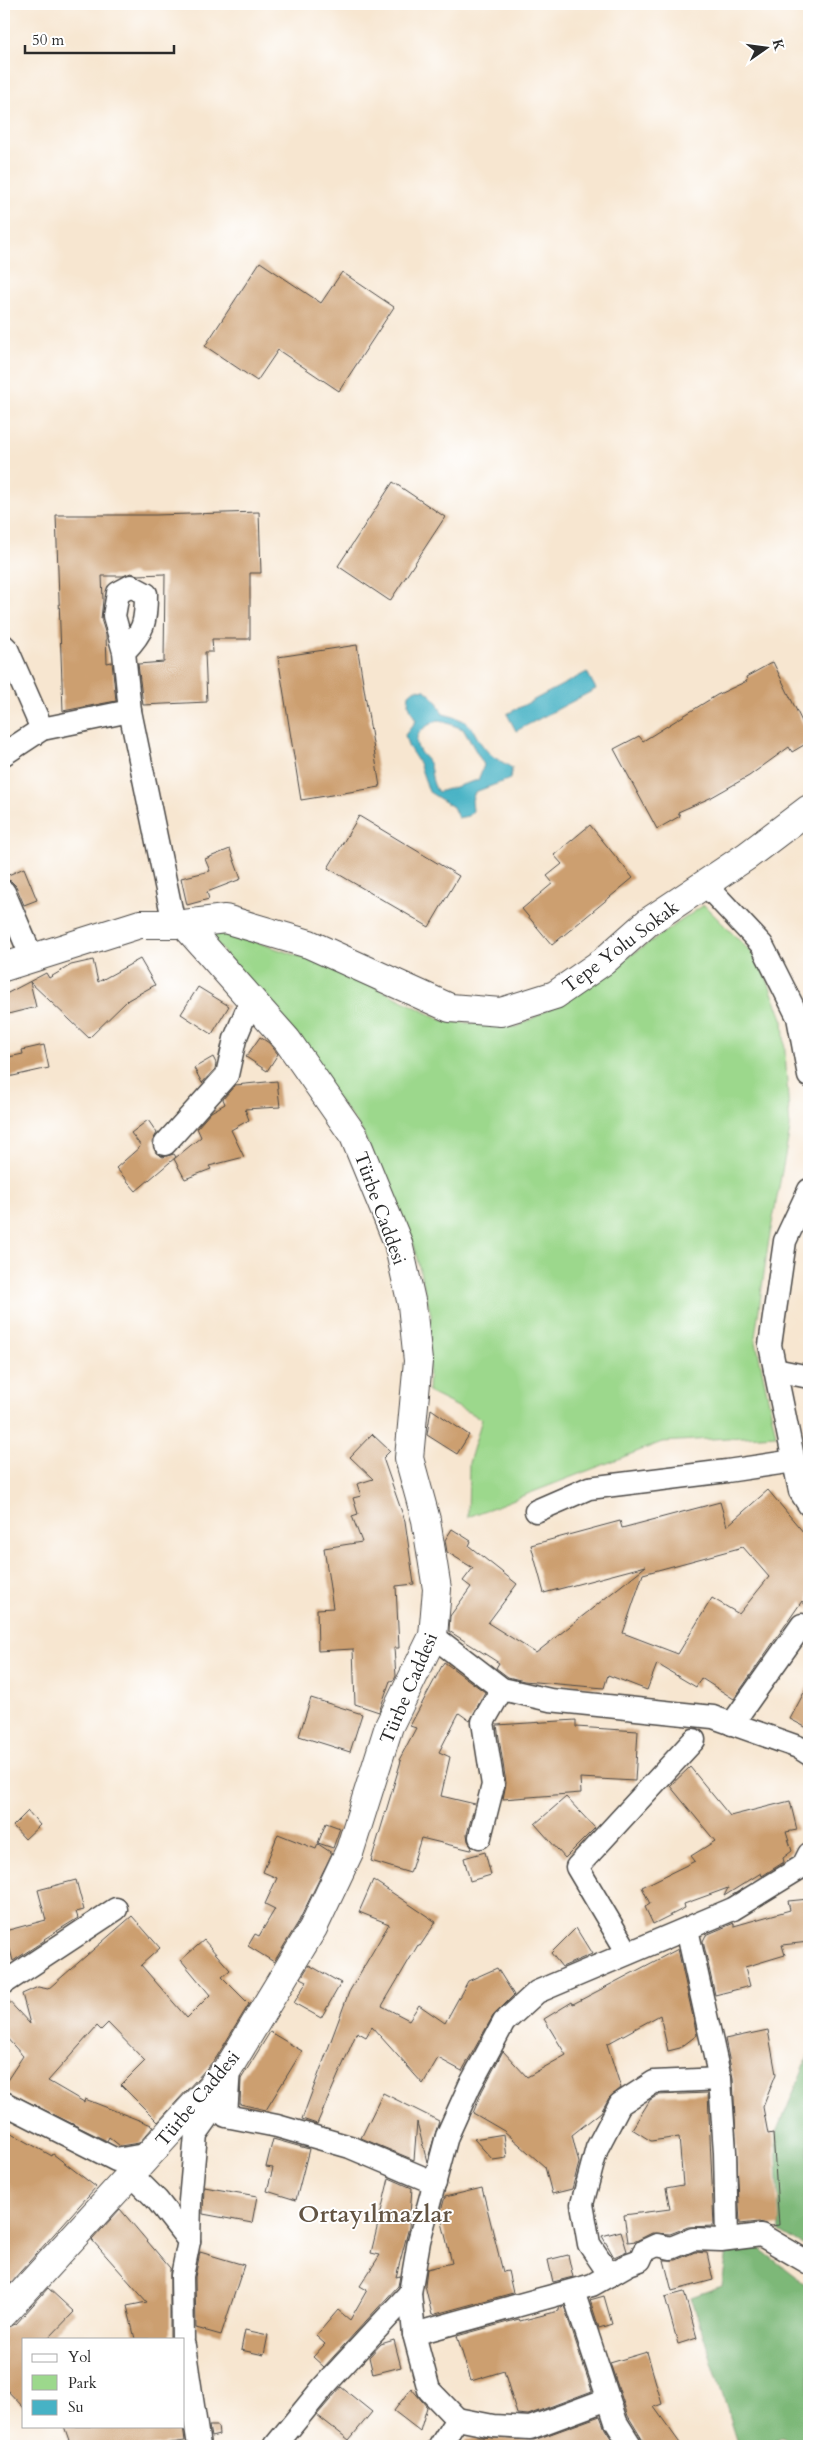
<svg xmlns="http://www.w3.org/2000/svg" width="813" height="2450" viewBox="0 0 813 2450" font-family="Cardo,serif">
<style>
.green{fill:#9cd88c;stroke:#64825c}
.forest{fill:#7db878;stroke:#547252}
.water{fill:#47b2c5;stroke:#396e78;fill-rule:evenodd}
.building{fill:#cc9f6f;fill-rule:evenodd}
.lines{fill:none;stroke-linecap:round;stroke-linejoin:round}
.minor-casing{stroke:#4a4744;stroke-width:25}
.tertiary-casing{stroke:#4a4744;stroke-width:30}
.minor{stroke:#fff;stroke-width:22}
.tertiary{stroke:#fff;stroke-width:28}
.labels{text-anchor:middle;stroke-width:4;stroke-linejoin:round;paint-order:stroke}
.street-label{font-size:19px;fill:#2b2b2b;stroke:#fff}
.district-label{font-size:24px;font-weight:bold;fill:#635443;stroke:#fff}
</style>
<rect width="100%" height="100%" fill="#fff"/>
<filter id="ink" filterUnits="userSpaceOnUse"><feTurbulence type="fractalNoise" baseFrequency=".02" numOctaves="2"/><feDisplacementMap in="SourceGraphic" scale="10" xChannelSelector="R" yChannelSelector="G"/><feConvolveMatrix kernelMatrix="1 2 1 2 8 2 1 2 1" color-interpolation-filters="sRGB"/></filter>
<filter id="wash" filterUnits="userSpaceOnUse"><feTurbulence type="fractalNoise" baseFrequency=".0096" numOctaves="4" result="noise"/><feDisplacementMap in="SourceGraphic" scale="20" xChannelSelector="R" yChannelSelector="G"/><feGaussianBlur stdDeviation="1.12" result="paint"/><feColorMatrix in="noise" values="0 0 0 0 0 0 0 0 0 0 0 0 0 0 0 0 0 1.4 0 .05"/><feComposite in="paint" operator="in"/></filter>
<g filter="url(#wash)">
<rect width="100%" height="100%" fill="#f7e6d0"/>
<path class="green" d="M704 905 760 961 783 1021 790 1129 768 1245 755 1337 776 1435 662 1442 468 1517 469 1463 482 1419 428 1392 431 1315 413 1243 361 1129 208 932 238 936 341 970 444 1021 517 1027 567 999Z"/>
<g class="forest">
<path d="M809 2054V2249L780 2231 776 2135Z"/>
<path d="M751 2242 809 2287V2446H797L782 2437 769 2446H739L691 2297 722 2286 727 2251Z"/>
</g>
<g class="water">
<path d="M587 672 596 689 516 731 507 714Z"/>
<path d="M415 689 425 690 436 700 443 714C481 723 467 730 489 753 495 759 505 763 512 768L510 779 475 792 472 800 473 811 468 816 458 818 453 807 429 792 419 763 408 746 405 735 416 721 408 703 409 694ZM439 720 463 729 484 765 478 780 438 792C430 780 433 774 429 763 427 758 421 755 419 750 410 734 427 725 439 720Z"/>
</g>
<g id="blocks">
<g class="building">
<path d="M260 262 321 303 342 272 394 307 339 391 278 350 257 381 205 346Z"/>
<path d="M393 482 445 517 390 601 338 566Z"/>
<path d="M259 512 261 573H250V639H212L213 652H205L207 702 143 705 138 664 164 662 165 574 138 575 131 573 123 576H102L103 600 101 619 106 635 107 663 112 662 116 701 63 711 56 515H156Z"/>
<path d="M357 645 380 787 301 800 278 657Z"/>
<path d="M773 662 809 736V742L792 752 789 747 749 776 710 798 678 812 680 816 657 829 614 749 639 736 643 741 717 695 747 681 746 677Z"/>
<path d="M359 816 459 876 429 927 328 868Z"/>
<path d="M590 825 633 878 552 945 522 909 553 883 547 876 562 864 554 855Z"/>
<path d="M230 849 241 879 207 892 209 899 187 905 181 878 210 871 205 859Z"/>
<path d="M24 868 37 900 24 905 16 886 11 881 4 879V877Z"/>
<path d="M140 959 155 985 128 1000 89 1038 30 982 36 1007 4 1015V995L46 973 49 978 71 965 93 960 98 982Z"/>
<path d="M198 987 229 1006 212 1034 181 1014Z"/>
<path d="M260 1037 269 1043 278 1054 267 1071 246 1057Z"/>
<path d="M44 1045 49 1068 4 1078V1058L23 1054 22 1050Z"/>
<path d="M213 1057 216 1063 215 1069 202 1083 194 1068Z"/>
<path d="M277 1081 280 1107 245 1109 249 1120 231 1130 244 1157 209 1166 211 1169 185 1179 174 1159 201 1137 197 1128 211 1112 225 1104 223 1099 235 1085Z"/>
<path d="M148 1120 157 1133 152 1142 156 1153 163 1157 174 1154 176 1157 136 1191 116 1168 141 1146 131 1133Z"/>
<path d="M431 1409 469 1435 457 1454 427 1435Z"/>
<path d="M372 1434 390 1451 383 1458 405 1521 414 1584 396 1586 399 1648H394L396 1676 394 1680 390 1681 379 1712 355 1704 353 1649 318 1651 317 1609 333 1608 324 1548 362 1542 352 1516 358 1514 353 1498 361 1496 357 1484 373 1479 350 1457Z"/>
<path d="M768 1490 809 1539V1610L802 1601 734 1699 701 1678 696 1687 657 1664 647 1690 608 1675 604 1688 524 1681 508 1677 496 1668 499 1663 449 1631 450 1616 471 1587 463 1581 473 1568 447 1552 445 1540 452 1529 471 1541 469 1546 517 1584 488 1623 536 1653 646 1566 544 1593 531 1545 620 1521 622 1528 720 1502 727 1526ZM743 1547 769 1577 739 1614 712 1598 678 1654 623 1633 643 1574Z"/>
<path d="M444 1662 485 1692 470 1721 459 1713 439 1752 450 1757 441 1796 475 1804 467 1834 468 1841 472 1847 471 1850 421 1838 410 1873 371 1861 401 1761 399 1760 416 1728 410 1726Z"/>
<path d="M809 1683V1729L790 1719Z"/>
<path d="M311 1698 362 1714 350 1752 299 1736Z"/>
<path d="M576 1720V1727L638 1731 635 1781 580 1778 581 1793 503 1799 506 1783 497 1725Z"/>
<path d="M690 1767 730 1816 790 1801 797 1830 786 1832 792 1851 783 1858 784 1862 762 1876 761 1873 724 1896 728 1888 684 1904 685 1908 653 1924 645 1907 650 1904 642 1887 695 1861 691 1856 715 1841 670 1786Z"/>
<path d="M566 1797 595 1828 565 1858 535 1824Z"/>
<path d="M28 1811 40 1825 25 1839 13 1826Z"/>
<path d="M326 1823 340 1828 333 1848 318 1843Z"/>
<path d="M278 1834 316 1849 318 1844 332 1853 299 1921 274 1962 248 1946 255 1934 259 1936 275 1909 265 1904 277 1878 263 1872Z"/>
<path d="M485 1852 491 1875 470 1881 464 1858Z"/>
<path d="M76 1880 84 1910 76 1912 78 1918 44 1939 45 1940 13 1961 5 1931 46 1920 38 1890Z"/>
<path d="M373 1880 436 1922 420 1946 418 1945 382 2006 409 2020 419 2005 445 2023 468 1981 497 1968 514 1995 493 2016 462 2071 438 2058 423 2084 372 2027 366 2037 357 2032 317 2124 302 2119 349 1992 389 1924 359 1912Z"/>
<path d="M809 1899V1942L782 1945 785 1955 745 1967 750 1986 715 1995 703 1941 706 1935 734 1923V1926L790 1910 788 1901Z"/>
<path d="M132 1916 160 1948 141 1965 187 2018 210 1995 181 1960 204 1940 230 1970 222 1977 249 2004 216 2058 158 2122 121 2085 145 2061 108 2023 101 2030 97 2026 48 2081 84 2102 85 2099 154 2126 139 2143 120 2146 109 2137 107 2141 4 2090V2085L23 2056 4 2035V1996L30 2024 22 1994 38 1987 48 1989Z"/>
<path d="M576 1928 592 1954 562 1967 551 1953Z"/>
<path d="M678 1949 697 2035 680 2048 668 2051 660 2015 607 2044 621 2088 609 2098 601 2112 572 2135 579 2163 572 2189 552 2194 545 2167 504 2131 473 2113 482 2091 503 2051 527 2077 566 2055 544 2019 572 2002 573 2004Z"/>
<path d="M309 1965 341 1983 321 2018 294 2003 307 1981 301 1978Z"/>
<path d="M768 2030 776 2074 763 2107 768 2134 773 2133 779 2225 771 2226 759 2222 740 2224 733 2078 725 2039Z"/>
<path d="M270 2032 302 2051 266 2110 240 2104 241 2079Z"/>
<path d="M383 2093 439 2121 427 2162 417 2122 414 2160 361 2138Z"/>
<path d="M708 2093 714 2226 688 2227 670 2234 652 2233 636 2241 628 2242 624 2215 670 2209 666 2188 683 2185 679 2137 651 2141 632 2129 650 2100 658 2095Z"/>
<path d="M4 2129 52 2156 53 2154 96 2187 4 2290Z"/>
<path d="M504 2134 507 2158 493 2160 474 2139Z"/>
<path d="M273 2139 309 2149 296 2200 267 2191 273 2168 266 2167Z"/>
<path d="M389 2178 412 2188 409 2227 396 2277 400 2276 398 2286 324 2367 313 2357 325 2344 316 2336 338 2310 350 2320 367 2290 360 2286 380 2255 371 2253Z"/>
<path d="M204 2187 257 2196 252 2223 203 2214Z"/>
<path d="M482 2188 503 2272 508 2271 513 2293 432 2315 425 2285 427 2269 452 2263 440 2214 445 2197Z"/>
<path d="M120 2209 170 2268V2339H135L127 2306 147 2302 92 2240Z"/>
<path d="M621 2231 627 2251 614 2257 602 2236Z"/>
<path d="M200 2252 244 2265 221 2335 196 2328 195 2277Z"/>
<path d="M695 2252 707 2253 713 2280 672 2291 664 2260H676Z"/>
<path d="M568 2255 573 2277 553 2282 548 2260Z"/>
<path d="M48 2288 74 2312 48 2339H24V2408L4 2387V2328L16 2324Z"/>
<path d="M684 2292 697 2338 678 2344 665 2297Z"/>
<path d="M604 2296 612 2324 599 2328 590 2300Z"/>
<path d="M564 2306 592 2391 528 2415 517 2414 504 2371 471 2381 457 2336 519 2319 520 2321 559 2311V2308Z"/>
<path d="M245 2330 268 2335 264 2355 241 2350Z"/>
<path d="M394 2340 401 2367 373 2374 369 2357 381 2344Z"/>
<path d="M647 2352 662 2404 654 2407 682 2446H644L642 2439 628 2416 610 2363Z"/>
<path d="M341 2387 372 2412 349 2440 317 2415Z"/>
<path d="M411 2388 427 2407 420 2431 394 2411Z"/>
<path d="M600 2416 605 2429 616 2446H466V2440L480 2437 534 2440Z"/>
<path d="M64 2426H183L185 2441 149 2446H71Z"/>
<path d="M209 2426H218L219 2435 211 2437Z"/>
</g>
</g>
</g>
<g filter="url(#ink)">
<use href="#blocks" fill-opacity="0" stroke="#4a4744" stroke-width="1"/>
<g class="lines">
<g class="minor-casing">
<g id="minor">
<path d="M4 646 7 649 42 729"/>
<path d="M124 652C144 631 146 623 146 594L131 586 118 593 114 616 124 652 130 711"/>
<path d="M4 754 42 729 130 711 174 924"/>
<path d="M705 884 762 945 798 1017 809 1076"/>
<path d="M4 892 32 958"/>
<path d="M165 1144 227 1075 235 1039 251 1000"/>
<path d="M809 1190 785 1241 770 1345 800 1491 809 1505"/>
<path d="M775 1370 809 1377"/>
<path d="M536 1511 589 1488 727 1471 794 1461"/>
<path d="M433 1636 502 1689 550 1700 713 1717 798 1747 809 1754"/>
<path d="M732 1724 802 1625"/>
<path d="M480 1837 493 1785 483 1722 502 1689"/>
<path d="M687 1929 720 2079 725 2152 727 2239"/>
<path d="M628 1953 577 1867 694 1740"/>
<path d="M4 1983 116 1909"/>
<path d="M229 2067 226 2116 277 2126 350 2147 435 2183"/>
<path d="M4 2103 116 2160 150 2154"/>
<path d="M131 2174 157 2200 189 2241 182 2276 183 2339"/>
<path d="M189 2241 190 2201 196 2134 221 2099 224 2088"/>
<path d="M610 2275 589 2244 582 2204 597 2148 620 2104 654 2082 720 2079"/>
<path d="M573 2291 616 2422 631 2446"/>
<path d="M414 2334 592 2285 629 2264 640 2260 644 2251 657 2245 671 2248 693 2239 721 2240 761 2235 809 2263"/>
<path d="M184 2346 199 2446"/>
<path d="M457 2419 493 2426 530 2428 608 2399"/>
<path d="M275 2446 324 2386 410 2293"/>
<path d="M440 2446 457 2419 429 2390 414 2334 410 2293 419 2241 447 2136 470 2085 504 2022 537 1992 733 1909 803 1866 809 1854"/>
</g>
</g>
<g class="tertiary-casing">
<g id="tertiary">
<path d="M4 967 140 924H184L225 919 309 944 450 1008 501 1012 555 995 604 961 648 922 747 856 809 809"/>
<path d="M4 2313 229 2067 313 1928 350 1850 389 1726 433 1636 437 1589 426 1520 409 1458 418 1361 412 1305 398 1243 354 1136 287 1040 184 924"/>
</g>
</g>
<use href="#minor" class="minor"/>
<use href="#tertiary" class="tertiary"/>
</g>
</g>
<g class="labels">
<g class="street-label">
<text transform="translate(620 946) rotate(-37)" y="7">Tepe Yolu Sokak</text>
<text transform="translate(381 1208) rotate(70)" y="7">Türbe Caddesi</text>
<text transform="translate(408 1688) rotate(-67)" y="7">Türbe Caddesi</text>
<text transform="translate(197 2098) rotate(-50)" y="7">Türbe Caddesi</text>
</g>
<g class="district-label">
<text x="375" y="2222">Ortayılmazlar</text>
</g>
</g>
<rect width="813" height="2450" fill="none" stroke="#fff" stroke-width="20"/>
<rect x="22" y="2338" width="162" height="90" fill="#ffffff" stroke="#aaaaaa"/>
<rect x="32" y="2354" width="25" height="8" fill="#ffffff" stroke="#aaaaaa"/>
<text x="68" y="2362" font-size="15" fill="#2b2b2b">Yol</text>
<rect x="32" y="2375" width="25" height="15" fill="#9cd88c" stroke="#aaaaaa"/>
<text x="68" y="2388" font-size="15" fill="#2b2b2b">Park</text>
<rect x="32" y="2400" width="25" height="15" fill="#47b2c5" stroke="#aaaaaa"/>
<text x="68" y="2412" font-size="15" fill="#2b2b2b">Su</text>
<g transform="translate(766 48) rotate(76)" stroke="#ffffff" stroke-width="4" paint-order="stroke">
<path d="M0-4L9 19L0 12L-9 19Z" fill="#2b2b2b"/>
<text y="-8" font-size="14" font-weight="bold" text-anchor="middle" fill="#2b2b2b">K</text>
</g>
<path d="M25 45v8h149v-8" fill="none" stroke="#2b2b2b" stroke-width="2.5"/>
<text x="32" y="45" font-size="15" fill="#2b2b2b" stroke="#ffffff" stroke-width="4" paint-order="stroke">50 m</text>
</svg>
